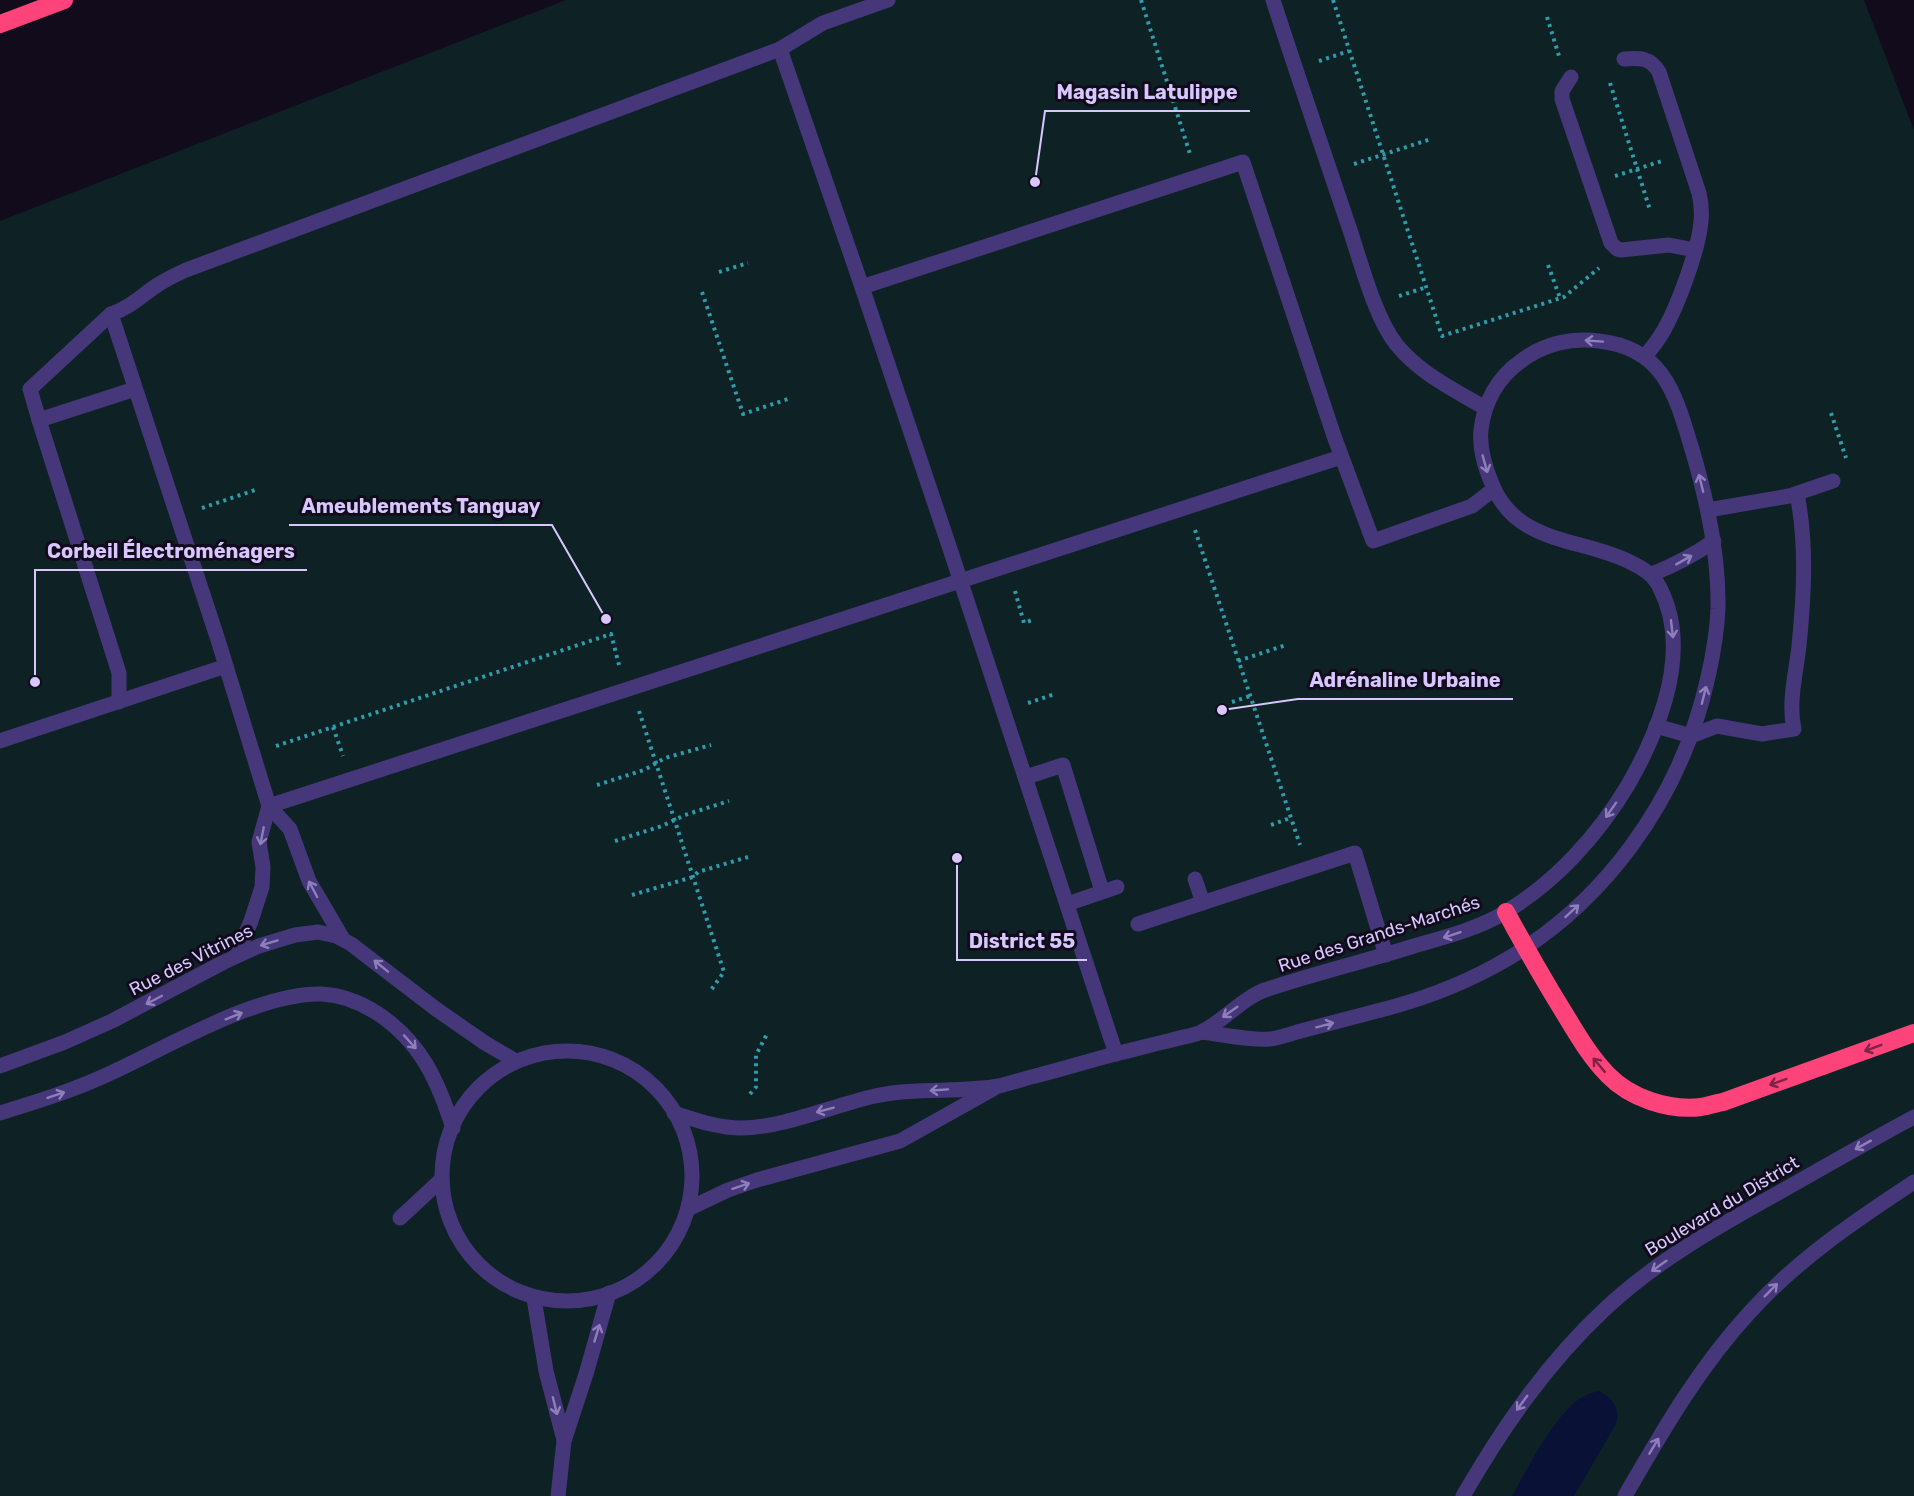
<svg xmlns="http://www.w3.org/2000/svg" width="1914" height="1496" viewBox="0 0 1914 1496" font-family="Rubik,sans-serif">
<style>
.green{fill:#0e2225}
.water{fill:#091137}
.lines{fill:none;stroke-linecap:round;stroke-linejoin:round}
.path{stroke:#2e9cab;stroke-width:4;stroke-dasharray:3 4.5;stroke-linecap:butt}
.service{stroke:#46377a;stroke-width:15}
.minor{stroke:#46377a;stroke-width:15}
.tertiary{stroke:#46377a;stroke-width:15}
.motorway{stroke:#fd437a;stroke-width:18}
.oneway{stroke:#8e7fbc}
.oneway2{stroke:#7b2446}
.labels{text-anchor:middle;stroke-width:6;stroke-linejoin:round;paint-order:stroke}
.street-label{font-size:18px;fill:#d7c7fe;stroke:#110b1c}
.leader{fill:none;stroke:#d7c7fe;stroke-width:2}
.callout-dot{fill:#d7c7fe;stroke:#110b1c;stroke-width:2}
.callout-label{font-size:20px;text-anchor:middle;font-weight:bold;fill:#d7c7fe;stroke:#110b1c;stroke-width:6;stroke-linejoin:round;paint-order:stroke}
</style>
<rect width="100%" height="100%" fill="#110b1c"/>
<path class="green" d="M566 0H1864L1914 130V1496H0V221Z"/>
<path class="water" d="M1599 1391C1614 1399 1620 1408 1616 1424L1574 1496H1512C1528 1468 1557 1409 1586 1395 1590 1393 1595 1392 1599 1391Z"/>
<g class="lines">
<g class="path">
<path d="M1141 0 1190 154"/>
<path d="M1333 0 1442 336 1564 297 1599 268"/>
<path d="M1547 17 1559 56"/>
<path d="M1319 61 1349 51"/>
<path d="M1610 83 1650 210"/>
<path d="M1354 164 1431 139"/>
<path d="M1615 176 1662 161"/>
<path d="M1548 265 1560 298"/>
<path d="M719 272 748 263"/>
<path d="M702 292 743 414 791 398"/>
<path d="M1399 296 1427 287"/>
<path d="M1831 413 1846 458"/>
<path d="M202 508 258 489"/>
<path d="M1195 530 1300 845"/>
<path d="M1015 591 1024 623 1032 620"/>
<path d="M1238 661 1286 645"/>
<path d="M1232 702 1250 696"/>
<path d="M1028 703 1055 694"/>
<path d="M639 711 724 972 711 990"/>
<path d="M333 727 343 756"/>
<path d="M276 746 611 634 619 665"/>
<path d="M597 785 644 770 665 758 711 745"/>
<path d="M1271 825 1290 818"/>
<path d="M615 841 662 826 685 815 729 801"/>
<path d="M632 895 693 877 698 872 748 857"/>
<path d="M750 1094 756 1087V1055L768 1032"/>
</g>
<g class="service">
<path d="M1273 0C1298 77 1324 153 1350 230 1361 263 1375 317 1396 344 1419 373 1453 389 1485 408"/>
<path d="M780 49 862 287"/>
<path d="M1624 59C1640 58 1650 57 1659 72L1699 193C1701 202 1702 212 1701 221 1699 249 1678 305 1664 330 1659 339 1652 348 1645 356"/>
<path d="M1571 77 1562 91V99L1611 243 1617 249 1621 250 1669 245 1695 250"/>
<path d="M111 314 218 640 269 806 290 829 309 881 343 939"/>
<path d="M39 420 30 389 111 314C129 308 140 297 156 286 165 280 175 275 186 270L780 49 823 23 888 0"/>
<path d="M1708 510 1789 496 1833 481"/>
<path d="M1652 574C1675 565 1694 555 1714 541"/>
<path d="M119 702V673L39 420 135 389"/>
<path d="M1656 726 1691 736 1717 726 1762 734 1794 729C1788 703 1796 673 1799 646 1804 596 1807 544 1797 494"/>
<path d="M0 741 226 666"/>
<path d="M1026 777 1063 765 1102 891"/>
<path d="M269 806 1341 457"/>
<path d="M1195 879 1203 903"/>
<path d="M1067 904 1117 887"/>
<path d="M1138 924 1355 853 1386 955"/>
<path d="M236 956 251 921 262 887 263 867 259 842 269 806"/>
<path d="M1116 1054 951 552 862 287 1243 162 1334 436 1373 541 1472 506 1494 489"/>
</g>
<g class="minor">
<circle cx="567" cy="1176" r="125"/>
<path d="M0 1066 65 1042 112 1021 224 962 259 946 295 935 318 932 336 936 351 944 436 1009 485 1043 514 1060"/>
<path d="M0 1113C39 1101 78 1089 115 1071 171 1045 261 992 322 994 342 995 361 1003 377 1013 421 1042 438 1081 453 1128"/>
<path d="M674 1113C696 1120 718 1128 741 1128 783 1128 834 1105 875 1096 915 1087 958 1093 999 1086 1012 1083 1026 1078 1039 1075 1066 1068 1092 1060 1119 1053 1137 1049 1154 1044 1172 1040 1181 1037 1191 1036 1199 1033 1224 1022 1242 997 1268 989 1317 973 1366 961 1414 946 1445 937 1477 929 1504 913 1556 882 1598 835 1628 785 1660 729 1692 651 1660 588 1653 574 1644 569 1630 562 1579 537 1517 545 1492 484 1485 467 1479 449 1481 430 1484 402 1498 377 1521 361 1543 344 1572 337 1599 341 1663 348 1675 393 1691 446 1707 499 1719 554 1718 609 1717 632 1713 655 1708 677 1681 799 1603 908 1493 967 1456 987 1417 1001 1377 1011 1350 1018 1323 1025 1297 1032 1288 1035 1279 1038 1270 1039 1251 1041 1221 1034 1201 1032"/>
<path d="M688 1209 728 1190 757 1180 900 1141 993 1089"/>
<path d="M400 1218 442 1179"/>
<path d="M534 1299 546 1371 564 1440"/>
<path d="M558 1496 564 1441 586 1374 609 1293"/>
</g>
<g class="tertiary">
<path d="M1463 1496C1503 1427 1547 1363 1605 1309 1658 1259 1724 1223 1787 1188 1829 1164 1871 1140 1914 1117"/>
<path d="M1625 1496C1662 1432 1699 1367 1750 1312 1797 1260 1856 1220 1914 1182"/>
</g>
<g class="motorway">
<path d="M0 24 64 0"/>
<path d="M1506 912C1524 945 1543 979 1563 1011 1577 1034 1590 1057 1608 1075 1630 1098 1669 1111 1701 1107 1708 1106 1716 1103 1723 1102L1914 1033"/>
</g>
</g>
<defs><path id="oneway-shaft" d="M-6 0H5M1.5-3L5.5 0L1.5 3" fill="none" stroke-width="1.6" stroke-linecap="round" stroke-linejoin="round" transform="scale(1.5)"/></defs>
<g class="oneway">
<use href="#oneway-shaft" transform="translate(1594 341) rotate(-176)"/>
<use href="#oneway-shaft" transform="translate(1485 464) rotate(74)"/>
<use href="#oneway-shaft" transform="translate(1701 483) rotate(-104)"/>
<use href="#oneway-shaft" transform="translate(1684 560) rotate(-29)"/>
<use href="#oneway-shaft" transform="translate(1672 629) rotate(83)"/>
<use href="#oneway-shaft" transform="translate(1704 695) rotate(-76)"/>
<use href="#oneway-shaft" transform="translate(1611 810) rotate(125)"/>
<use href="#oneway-shaft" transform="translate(262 836) rotate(101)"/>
<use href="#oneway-shaft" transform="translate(313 889) rotate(-118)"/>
<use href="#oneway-shaft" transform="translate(1572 911) rotate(-42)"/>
<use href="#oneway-shaft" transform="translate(1452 935) rotate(162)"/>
<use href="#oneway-shaft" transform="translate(269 943) rotate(163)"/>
<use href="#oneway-shaft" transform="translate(381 966) rotate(-141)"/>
<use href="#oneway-shaft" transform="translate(154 1000) rotate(152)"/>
<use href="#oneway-shaft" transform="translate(1230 1012) rotate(145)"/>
<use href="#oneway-shaft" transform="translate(234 1016) rotate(-22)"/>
<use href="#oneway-shaft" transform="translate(1325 1025) rotate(-15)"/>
<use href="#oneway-shaft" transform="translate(410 1042) rotate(48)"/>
<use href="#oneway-shaft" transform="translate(939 1090) rotate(176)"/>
<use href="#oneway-shaft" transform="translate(56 1095) rotate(-18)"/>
<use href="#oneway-shaft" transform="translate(825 1110) rotate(165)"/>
<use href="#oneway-shaft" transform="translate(1863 1145) rotate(151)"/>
<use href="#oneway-shaft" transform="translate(741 1186) rotate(-18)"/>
<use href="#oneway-shaft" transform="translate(1659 1266) rotate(145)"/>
<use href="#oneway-shaft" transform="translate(1771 1290) rotate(-45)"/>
<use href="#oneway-shaft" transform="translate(597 1333) rotate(-73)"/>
<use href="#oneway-shaft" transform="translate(1522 1403) rotate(126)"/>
<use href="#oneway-shaft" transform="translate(555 1406) rotate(76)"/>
<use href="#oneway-shaft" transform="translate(1654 1446) rotate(-59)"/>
</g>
<g class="oneway2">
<use href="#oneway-shaft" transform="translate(1873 1048) rotate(160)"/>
<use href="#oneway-shaft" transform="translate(1599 1065) rotate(-130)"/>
<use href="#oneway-shaft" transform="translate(1778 1082) rotate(160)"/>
</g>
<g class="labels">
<g class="street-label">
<text transform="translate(1379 934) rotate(-18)" y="6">Rue des Grands-Marchés</text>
<text transform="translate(191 960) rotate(-27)" y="6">Rue des Vitrines</text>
<text transform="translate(1722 1206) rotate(-31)" y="6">Boulevard du District</text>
</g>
</g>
<path class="leader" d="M1035 182L1045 111H1250M606 619L552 525H289M35 682L35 570H307M1222 710L1298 699H1513M957 858L957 960H1087"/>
<g class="callout-dot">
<circle cx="1035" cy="182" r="6"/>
<circle cx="606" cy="619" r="6"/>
<circle cx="35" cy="682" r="6"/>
<circle cx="1222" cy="710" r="6"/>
<circle cx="957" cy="858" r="6"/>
</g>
<g class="callout-label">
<text x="1147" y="99">Magasin Latulippe</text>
<text x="421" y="513">Ameublements Tanguay</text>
<text x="171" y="558">Corbeil Électroménagers</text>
<text x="1405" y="687">Adrénaline Urbaine</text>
<text x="1022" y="948">District 55</text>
</g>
</svg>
